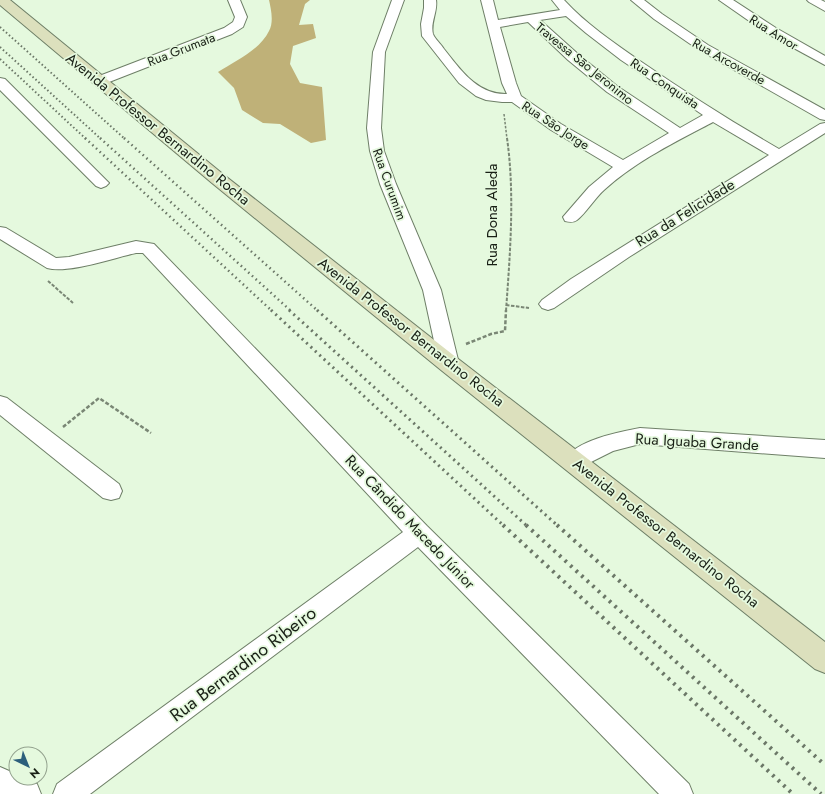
<svg xmlns="http://www.w3.org/2000/svg" width="825" height="794" viewBox="0 0 825 794" font-family="Jost,sans-serif">
<style>
.forest{fill:#bfb178}
.lines{fill:none;stroke-linecap:round;stroke-linejoin:round}
.minor-casing{stroke:#6e7f67;stroke-width:2}
.secondary-casing{stroke:#6e7f67;stroke-width:2}
.path-far2{stroke:#7a8775;stroke-width:1.5;stroke-dasharray:2.5 1.5;stroke-linecap:butt}
.path-far1{stroke:#7a8775;stroke-width:2;stroke-dasharray:3.5 1.5;stroke-linecap:butt}
.path{stroke:#7a8775;stroke-width:2.5;stroke-dasharray:4 2;stroke-linecap:butt}
.minor{fill:#fff;fill-rule:evenodd}
.secondary{fill:#dce0bd;fill-rule:evenodd}
.rail-far3{stroke:#6b7767;stroke-width:2;stroke-dasharray:1.5 2.5;stroke-linecap:butt}
.rail-far2{stroke:#6b7767;stroke-width:2.5;stroke-dasharray:1.5 3.5;stroke-linecap:butt}
.rail-far1{stroke:#6b7767;stroke-width:3;stroke-dasharray:2 4;stroke-linecap:butt}
.rail{stroke:#6b7767;stroke-width:4;stroke-dasharray:2.5 5;stroke-linecap:butt}
.labels{text-anchor:middle;stroke-width:3.5;stroke-linejoin:round;paint-order:stroke}
.far-street-label{font-size:13px;fill:#192016;stroke:#e5f9de}
.street-label{font-size:15px;fill:#192016;stroke:#e5f9de}
.near-street-label{font-size:18px;fill:#192016;stroke:#e5f9de}
</style>
<rect width="100%" height="100%" fill="#e5f9de"/>
<path class="forest" d="M269 0H310L305 4 299 25 313 24 316 38 293 46 290 64 300 83 322 87 326 140 311 143 280 124 263 123 242 110 234 88 218 72C235 61 260 50 269 31 274 22 271 9 269 0Z"/>
<g class="lines">
<g class="minor-casing">
<g id="minor">
<path d="M228 0H240L247 17 243 27 232 34 104 84H94L92 81 94 78 224 28 233 22 235 17Z"/>
<path d="M392 0H404L385 52 381 128 384 151 396 184 441 290 459 364 456 369 449 371 442 369 439 364 423 290 380 184 370 151 367 128 373 52Z"/>
<path d="M424 0H436C438 11 430 23 433 34 435 39 441 44 444 49 460 69 477 95 507 94L502 83 481 0H493L498 20 560 10 552 0H564C586 24 614 43 640 61 685 92 732 122 779 149L820 124 825 123V133L629 257 554 308 548 310 542 308 539 304 542 300 571 279 769 155 713 122C675 142 636 161 604 190 595 198 585 214 577 220 573 223 569 222 565 221L563 217 589 187 613 167 551 130 512 102H502L486 100 476 96 459 83 422 36 421 24 424 8ZM566 16 586 33 621 60 703 115 680 128 617 86 578 54 540 20ZM528 22 568 60 607 92 669 133 623 160 561 124 521 96 516 83 500 27Z"/>
<path d="M631 0H644L662 14 708 45 825 110V120L820 119 699 50 654 19Z"/>
<path d="M719 0H733L776 28 825 56V65L768 34Z"/>
<path d="M807 0H821L825 2V11L809 2Z"/>
<path d="M0 78 5 79 109 183 106 186 101 188 96 186 0 90Z"/>
<path d="M0 227 6 228 56 258 69 257 136 241 154 244 427 526 689 784 693 794H659L418 547 90 794H53L57 784 403 532 143 253H136C113 258 68 274 47 268L0 239Z"/>
<path d="M0 396 7 398 119 484 122 491 119 498 111 500 103 498 0 415Z"/>
<path d="M640 428 825 440V458L640 444 613 451 575 470 567 467 564 461C575 440 619 432 640 428Z"/>
<path d="M0 767 16 774V778H24L37 784 41 794H0Z"/>
</g>
</g>
<g class="secondary-casing">
<path id="secondary" d="M0 0H10L224 175 457 358 825 642V673L815 669 441 370 212 183 0 5Z"/>
</g>
<path class="path-far2" d="M504 114 507 139"/>
<g class="path-far1">
<path d="M48 281 73 303"/>
<path d="M506 305 529 308"/>
<path d="M506 311C510 254 515 195 507 138"/>
</g>
<g class="path">
<path d="M466 344 491 334 505 331 506 310"/>
<path d="M63 427 99 398 151 433"/>
</g>
<use href="#minor" class="minor"/>
<use href="#secondary" class="secondary"/>
<g class="rail-far3">
<path d="M0 27 125 139"/>
<path d="M0 47 101 139"/>
<path d="M0 59 86 139"/>
</g>
<g class="rail-far2">
<path d="M85 138 272 311"/>
<path d="M100 138 291 311"/>
<path d="M124 138 318 311"/>
</g>
<g class="rail-far1">
<path d="M271 310 504 526"/>
<path d="M289 310 527 526"/>
<path d="M317 310 558 526"/>
</g>
<g class="rail">
<path d="M503 525 793 794"/>
<path d="M526 525 821 794"/>
<path d="M557 525 825 765"/>
</g>
</g>
<g class="labels">
<g class="far-street-label">
<text transform="translate(774 32) rotate(32)" y="5">Rua Amor</text>
<text transform="translate(181 49) rotate(-21)" y="5">Rua Grumata</text>
<text transform="translate(729 61) rotate(29)" y="5">Rua Arcoverde</text>
<text transform="translate(585 63) rotate(39)" y="5">Travessa Sāo Jeronimo</text>
<text transform="translate(665 83) rotate(34)" y="5">Rua Conquista</text>
<text transform="translate(556 125) rotate(33)" y="5">Rua São Jorge</text>
<text transform="translate(390 184) rotate(70)" y="5">Rua Curumim</text>
</g>
<g class="street-label">
<text transform="translate(158 129) rotate(39)" y="5">Avenida Professor Bernardino Rocha</text>
<text transform="translate(685 213) rotate(-32)" y="5">Rua da Felicidade</text>
<text transform="translate(492 215) rotate(-90)" y="5">Rua Dona Aleda</text>
<text transform="translate(411 332) rotate(38)" y="5">Avenida Professor Bernardino Rocha</text>
<text transform="translate(697 442) rotate(3)" y="5">Rua Iguaba Grande</text>
<text transform="translate(410 522) rotate(46)" y="5">Rua Cândido Macedo Júnior</text>
<text transform="translate(666 533) rotate(38)" y="5">Avenida Professor Bernardino Rocha</text>
</g>
<g class="near-street-label">
<text transform="translate(243 664) rotate(-37)" y="6">Rua Bernardino Ribeiro</text>
</g>
</g>
<g transform="translate(28 766) rotate(137)"><circle r="19" fill="#e5f9de" stroke="#93a28e"/>
<path d="M0-3L7 15L0 10L-7 15Z" fill="#2c5f7c"/>
<text y="-6" font-size="11" font-weight="bold" text-anchor="middle" fill="#192016">N</text>
</g>
</svg>
